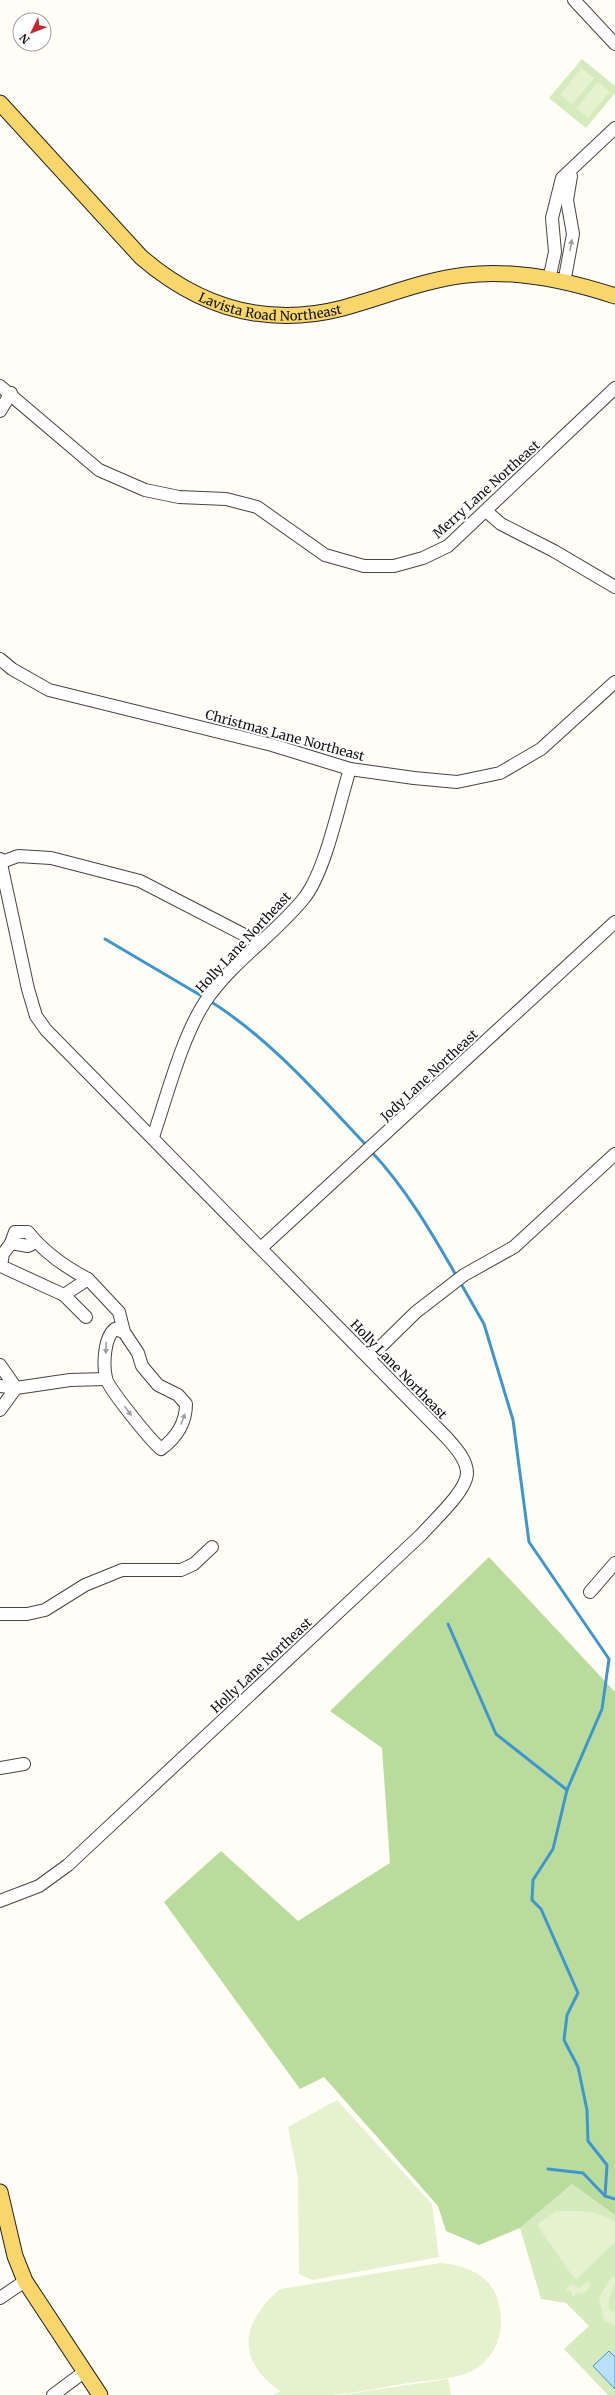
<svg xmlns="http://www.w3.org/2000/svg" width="615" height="2395" viewBox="0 0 615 2395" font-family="Merriweather,serif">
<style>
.green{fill:#d5ebbd}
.forest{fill:#b9dc9c}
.pitch{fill:#e6f2cf}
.water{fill:#b9e0f7;stroke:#3f96cf}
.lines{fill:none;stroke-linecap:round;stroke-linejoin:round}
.stream{stroke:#3f96cf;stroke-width:3}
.minor-casing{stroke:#444;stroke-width:14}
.major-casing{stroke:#222;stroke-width:17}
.minor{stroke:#fff;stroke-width:12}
.major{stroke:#f9d66b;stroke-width:15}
.oneway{fill:#a0a0a0}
.labels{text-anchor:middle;stroke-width:4;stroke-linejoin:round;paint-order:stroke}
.street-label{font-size:13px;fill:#111;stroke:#fff}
</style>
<rect width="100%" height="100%" fill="#fffdf5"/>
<g class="green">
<path d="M582 59 615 86V93L586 128 549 98Z"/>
<path d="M572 2184 615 2215V2395H608L564 2349 589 2326 566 2303 541 2299 520 2228Z"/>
</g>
<path class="forest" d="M489 1557 615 1692V2215L572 2184 520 2228 479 2245 446 2231 438 2206 324 2077 300 2089 164 1902 221 1851 298 1921 390 1863 382 1748 330 1711Z"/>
<g class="pitch">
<path d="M581 68 594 78 572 105 560 95Z"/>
<path d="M598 82 610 92 588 118 576 108Z"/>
<path d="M337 2100 432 2204 439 2257 312 2280 299 2274 298 2178 288 2127Z"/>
<path d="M556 2211C580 2211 595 2209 615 2222V2242L577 2279 574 2278 537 2225Z"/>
<path d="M441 2263C463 2265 487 2273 496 2295 507 2323 500 2356 472 2371 456 2379 433 2380 415 2382 388 2386 361 2392 334 2395 314 2395 293 2395 273 2395L280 2391C235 2359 241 2323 280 2289Z"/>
<path d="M612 2276 615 2278C615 2292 607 2293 609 2310L615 2313V2326L604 2320 599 2298Z"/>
<path d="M587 2281 591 2286 582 2294 576 2293 575 2296H572V2292L565 2290 571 2284 580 2288Z"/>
<path d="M448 2379 451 2395H340Z"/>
</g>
<path class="water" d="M609 2351 615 2357V2389L593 2366Z"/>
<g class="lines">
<g class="stream">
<path d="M105 939 205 998"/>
<path d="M210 1001C270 1039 318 1094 367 1146"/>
<path d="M370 1150C405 1187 432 1233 457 1277"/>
<path d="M460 1282 484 1324 513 1420 529 1542 609 1659 602 1709 567 1790 553 1849 533 1880 532 1900 541 1909 578 1993 567 2015 564 2040 578 2067 587 2110 588 2141 607 2165 605 2196 615 2199"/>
<path d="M448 1624 496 1734 567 1790"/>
<path d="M548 2169 583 2173 605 2196"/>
</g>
<g class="minor-casing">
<g id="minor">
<path d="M574 0 615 44"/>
<path d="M549 280 555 252 552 218 562 178 615 128"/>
<path d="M564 283 573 234 567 200 571 176"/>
<path d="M0 386 99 470 145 490 179 497 226 499 257 507 325 555 364 566H394L423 558 448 546 615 388"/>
<path d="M0 411 11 393"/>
<path d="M486 511 501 524 554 551 615 587"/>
<path d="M0 659 12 669 49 690 272 745 350 769 414 778 457 782 500 773 541 749 615 682"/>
<path d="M0 859 28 989 36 1016 46 1030 447 1438C455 1447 467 1460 467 1473 467 1491 433 1521 421 1535L68 1865 39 1886 0 1901"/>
<path d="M2 862 18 856 51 858 140 881 260 943"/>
<path d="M153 1137C167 1096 182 1037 205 1002 231 962 275 935 305 897 326 869 339 804 350 769"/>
<path d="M36 1242 28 1246 11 1243 3 1254 1 1266 64 1295 88 1279 119 1312 124 1332 138 1353 142 1366 158 1385 178 1395 186 1404C186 1423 176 1438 161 1449 151 1441 108 1388 106 1378 103 1365 104 1337 115 1329L124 1332"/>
<path d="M11 1243 15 1232H28C43 1251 67 1268 88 1279"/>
<path d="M261 1248 615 922"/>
<path d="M64 1295 86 1317"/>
<path d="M369 1358 416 1312 464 1275 514 1247 615 1154"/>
<path d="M0 1365 16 1388 0 1386"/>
<path d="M0 1410 16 1388 70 1380 106 1379"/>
<path d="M590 1592 615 1563"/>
<path d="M0 1614H27L45 1610 85 1585 122 1570H181L194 1564 212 1547"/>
<path d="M0 1768 24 1764"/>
<path d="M0 2298 25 2281"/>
<path d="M53 2395 84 2372"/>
</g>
</g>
<g class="major-casing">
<g id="major">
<path id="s1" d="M0 103 141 257C200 308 266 328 343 308 384 297 423 280 466 275 514 269 569 281 615 296"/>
<path d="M0 2192 15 2256 25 2281 100 2395"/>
</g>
</g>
<use href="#minor" class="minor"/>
<use href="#major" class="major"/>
</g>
<defs><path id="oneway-solid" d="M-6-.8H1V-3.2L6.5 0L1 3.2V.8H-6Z"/></defs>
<g class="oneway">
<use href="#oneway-solid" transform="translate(571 245) rotate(-80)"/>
<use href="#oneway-solid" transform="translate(106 1348) rotate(91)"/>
<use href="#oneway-solid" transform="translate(128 1411) rotate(54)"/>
<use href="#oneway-solid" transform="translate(183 1419) rotate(-70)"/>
</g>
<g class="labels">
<g class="street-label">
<text dy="5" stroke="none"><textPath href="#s1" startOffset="352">Lavista Road Northeast</textPath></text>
<text transform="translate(486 489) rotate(-42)" y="5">Merry Lane Northeast</text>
<text transform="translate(285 735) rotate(15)" y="5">Christmas Lane Northeast</text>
<text transform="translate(243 942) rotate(-47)" y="5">Holly Lane Northeast</text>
<text transform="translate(429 1075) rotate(-43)" y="5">Jody Lane Northeast</text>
<text transform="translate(399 1369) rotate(46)" y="5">Holly Lane Northeast</text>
<text transform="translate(261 1665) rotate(-43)" y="5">Holly Lane Northeast</text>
</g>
</g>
<g transform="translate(32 32) rotate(227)"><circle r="19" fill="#ffffff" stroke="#a0a0a0"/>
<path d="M0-3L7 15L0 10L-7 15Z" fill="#c4262e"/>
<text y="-6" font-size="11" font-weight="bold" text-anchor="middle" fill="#111111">N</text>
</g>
</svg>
